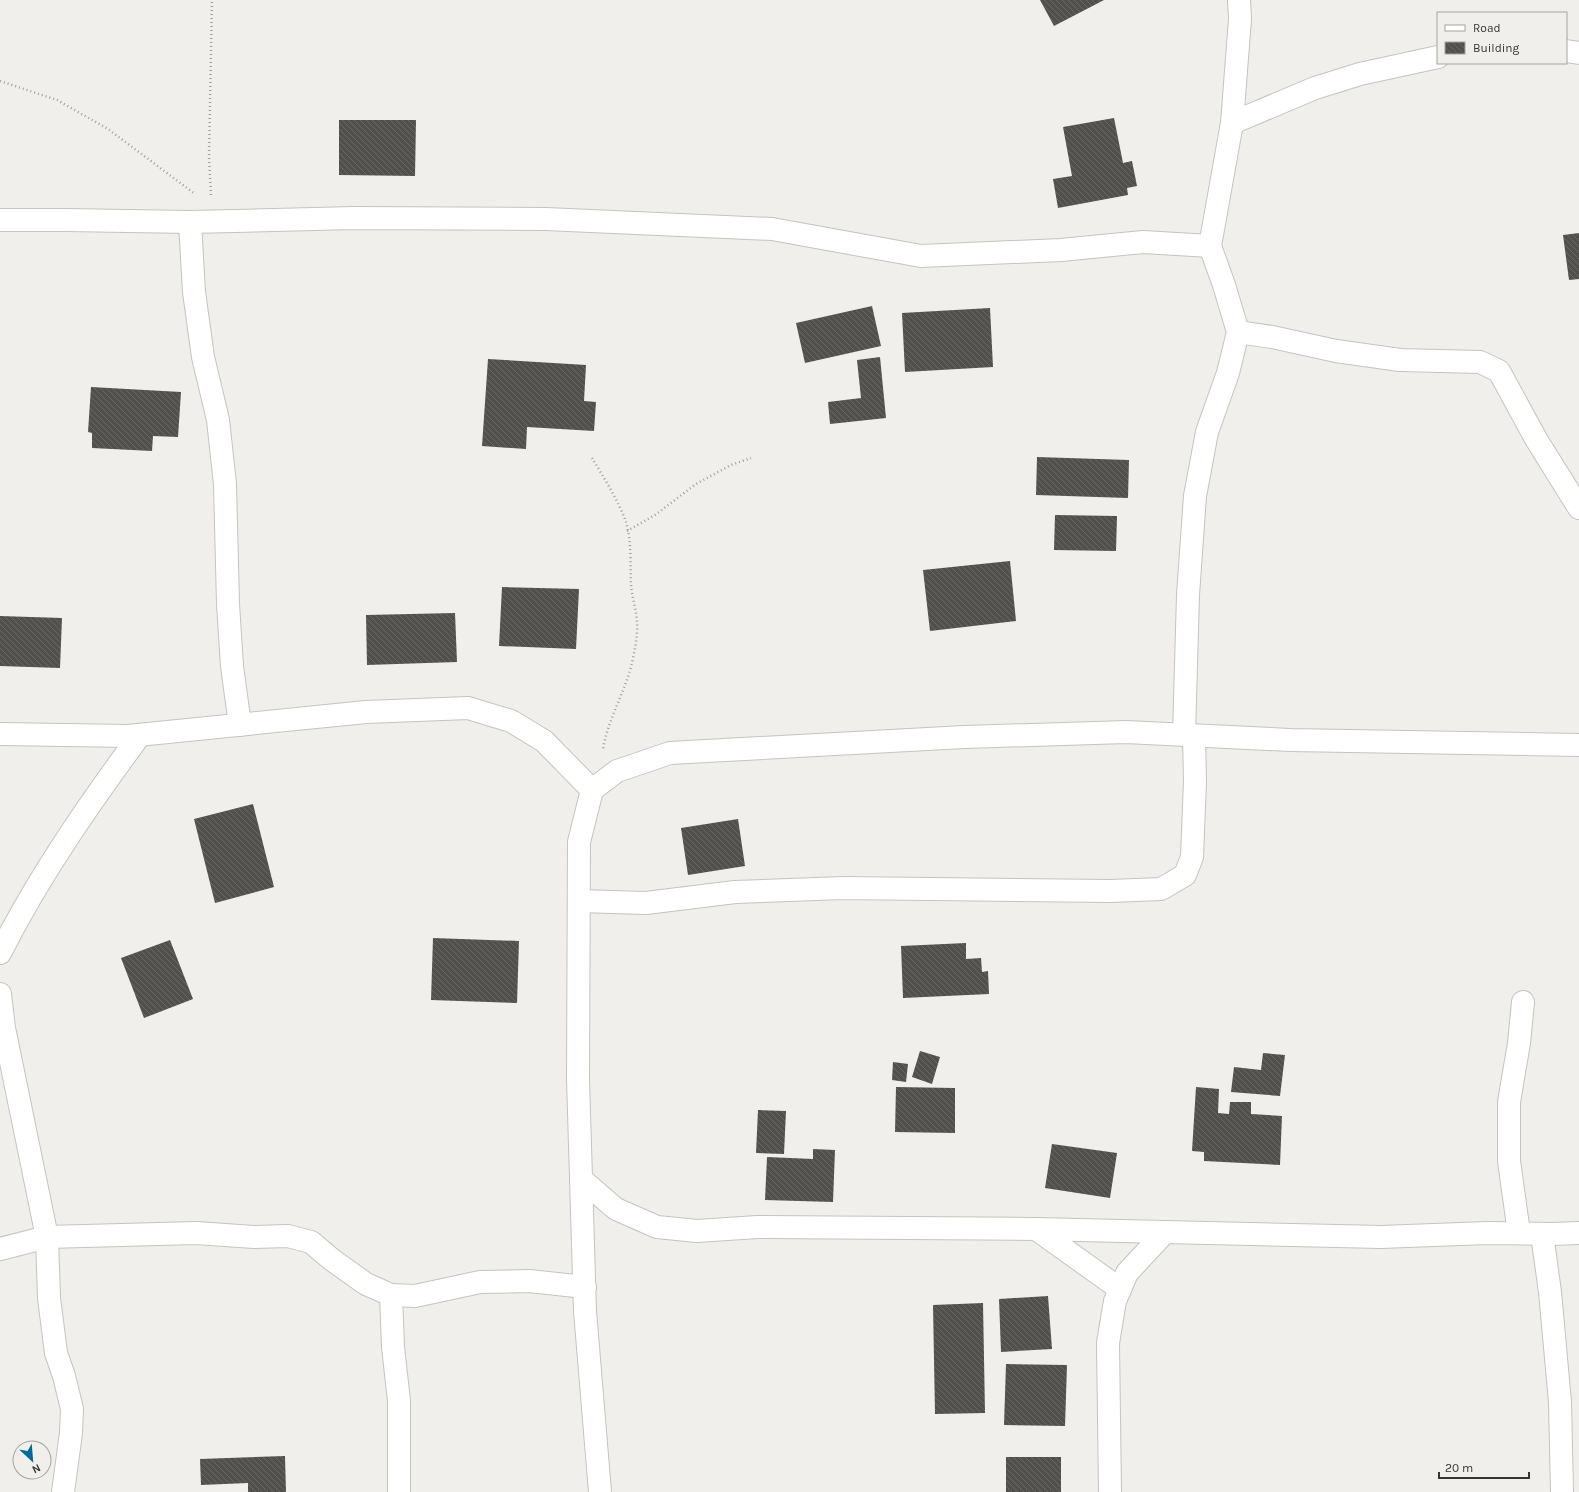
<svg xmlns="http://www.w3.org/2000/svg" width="1579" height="1492" viewBox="0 0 1579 1492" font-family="Karla,sans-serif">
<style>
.building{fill:url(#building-back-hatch)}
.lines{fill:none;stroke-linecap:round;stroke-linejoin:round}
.minor-casing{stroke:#c5c3be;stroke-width:24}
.path{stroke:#a09f9c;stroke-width:2.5;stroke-dasharray:1 3;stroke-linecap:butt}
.minor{stroke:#fff;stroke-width:22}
</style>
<defs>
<pattern id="building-back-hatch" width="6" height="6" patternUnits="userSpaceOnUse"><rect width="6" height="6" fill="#52504c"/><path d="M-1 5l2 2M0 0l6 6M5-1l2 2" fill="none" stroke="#686764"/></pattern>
</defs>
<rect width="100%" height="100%" fill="#f1efeb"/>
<g class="building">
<path d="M1040 0H1104L1054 26Z"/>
<path d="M1114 118 1123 163 1132 161 1137 186 1127 188 1128 195 1058 208 1053 179 1072 176 1063 127Z"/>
<path d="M339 120H416L415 176 339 175Z"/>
<path d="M1579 233V279L1569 280 1563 235Z"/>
<path d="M872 306 881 346 805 363 796 323Z"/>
<path d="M990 308 993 367 905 372 902 313Z"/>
<path d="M880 357 886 418 830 424 828 402 861 398 857 360Z"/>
<path d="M488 359 586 365 584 401 596 402 594 431 527 427 526 449 482 446Z"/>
<path d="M91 387 181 392 178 437 153 436 152 451 92 448V433L88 432Z"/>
<path d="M1037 457 1129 460 1128 498 1036 495Z"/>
<path d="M1055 515 1117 516 1116 551 1054 550Z"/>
<path d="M1010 561 1016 621 930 631 923 570Z"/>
<path d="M502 587 579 589 576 649 499 646Z"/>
<path d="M455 613 457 662 367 665 366 615Z"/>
<path d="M0 616 62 618 60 668 0 666Z"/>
<path d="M253 804 274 887 215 903 194 819Z"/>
<path d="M738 819 745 866 688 875 681 828Z"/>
<path d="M433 938 519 941 517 1003 431 1000Z"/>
<path d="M170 940 193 999 144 1018 121 958Z"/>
<path d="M966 943V959L981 958 982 972 988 971 989 994 903 998 901 946Z"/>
<path d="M920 1051 940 1057 932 1084 912 1077Z"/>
<path d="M1263 1053 1285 1055 1280 1096 1231 1092 1234 1067 1261 1070Z"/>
<path d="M893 1062 908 1064 906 1082 892 1080Z"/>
<path d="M896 1087 955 1088V1133L895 1132Z"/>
<path d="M1196 1087 1219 1089 1218 1113 1229 1114 1230 1102H1251V1114L1282 1116 1280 1165 1204 1161V1152L1192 1151Z"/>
<path d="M758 1110 786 1111 784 1154 756 1153Z"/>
<path d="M1052 1144 1117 1153 1110 1198 1045 1188Z"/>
<path d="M813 1149 835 1150 833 1202 765 1200 767 1157 813 1159Z"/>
<path d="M1048 1296 1052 1349 1001 1352 999 1299Z"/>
<path d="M983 1303 985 1413 935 1414 933 1305Z"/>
<path d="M1006 1364 1067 1365 1065 1426 1004 1425Z"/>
<path d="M285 1456 286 1492H248V1483L201 1485 200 1459Z"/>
<rect x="1006" y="1457" width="55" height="35"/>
</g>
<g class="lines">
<g class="minor-casing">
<g id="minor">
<path d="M1566 51 1579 53"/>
<path d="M1232 123 1315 88 1360 74 1438 57"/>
<path d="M0 220H66L190 222 354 218 546 219 772 229 921 256 1061 250 1143 242 1210 246"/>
<path d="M190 222 194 292 203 357 218 420 225 484 228 604 232 666 240 725"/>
<path d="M1238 332 1272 337 1336 351 1400 360 1480 362 1499 371 1536 439 1579 508"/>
<path d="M0 734 128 736 366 712 468 708 511 721 544 741 592 790"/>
<path d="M1184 735 1188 595 1195 496 1207 432 1228 373 1238 332 1224 285 1210 246 1232 123 1240 19 1239 0"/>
<path d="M579 901 646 903 735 892 843 888 1110 891 1161 889 1185 875 1192 857 1195 781 1194 736"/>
<path d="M0 953C39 876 89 804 140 735"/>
<path d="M0 994 4 1028 47 1237 49 1298 56 1353 64 1376 72 1409 71 1433 63 1492"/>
<path d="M581 1179 616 1209 657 1227 697 1231 757 1227 1036 1229 1381 1237 1487 1233 1552 1234 1579 1233"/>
<path d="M1036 1229 1120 1289"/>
<path d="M1519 1233 1509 1161V1102L1519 1043 1523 1002"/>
<path d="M1542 1234 1550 1292 1560 1402 1562 1492"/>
<path d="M0 1249 47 1237 196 1233 254 1237 288 1236 311 1242 331 1259 366 1284 391 1295 415 1296 480 1282 529 1281 585 1287"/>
<path d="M391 1295 393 1347 399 1401V1492"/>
<path d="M600 1492 585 1311 578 1079 579 842 592 790 617 771 670 753 964 737 1126 732 1290 740 1579 745"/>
<path d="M1110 1492 1108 1343 1115 1301 1127 1273 1165 1232"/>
</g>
</g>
<g class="path">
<path d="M0 81 57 100 108 129 195 194"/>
<path d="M211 195 209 157 212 0"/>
<path d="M592 458C603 476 619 502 626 522 632 542 630 565 631 585 632 597 636 609 637 621 638 635 635 649 632 663 625 692 608 719 603 749"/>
<path d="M627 531 655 515 696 484 731 465 751 458"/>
</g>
<use href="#minor" class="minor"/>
</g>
<rect x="1437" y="12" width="130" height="52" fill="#f1efeb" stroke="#a5a4a1"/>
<rect x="1445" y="25" width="20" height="6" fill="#ffffff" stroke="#a5a4a1"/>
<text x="1473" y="32" font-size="12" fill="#343432">Road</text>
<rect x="1445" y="42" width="20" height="12" fill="url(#building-back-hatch)" stroke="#a5a4a1"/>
<text x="1473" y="52" font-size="12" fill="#343432">Building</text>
<g transform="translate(32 1460) rotate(154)"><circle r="19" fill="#f1efeb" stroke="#a5a4a1"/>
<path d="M0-3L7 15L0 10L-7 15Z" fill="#006b98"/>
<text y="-6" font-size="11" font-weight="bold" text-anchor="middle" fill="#343432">N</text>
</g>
<path d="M1439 1472v6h90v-6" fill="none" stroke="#343432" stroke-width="2"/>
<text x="1445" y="1472" font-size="12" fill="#343432" stroke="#f1efeb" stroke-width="3" paint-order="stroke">20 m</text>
</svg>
